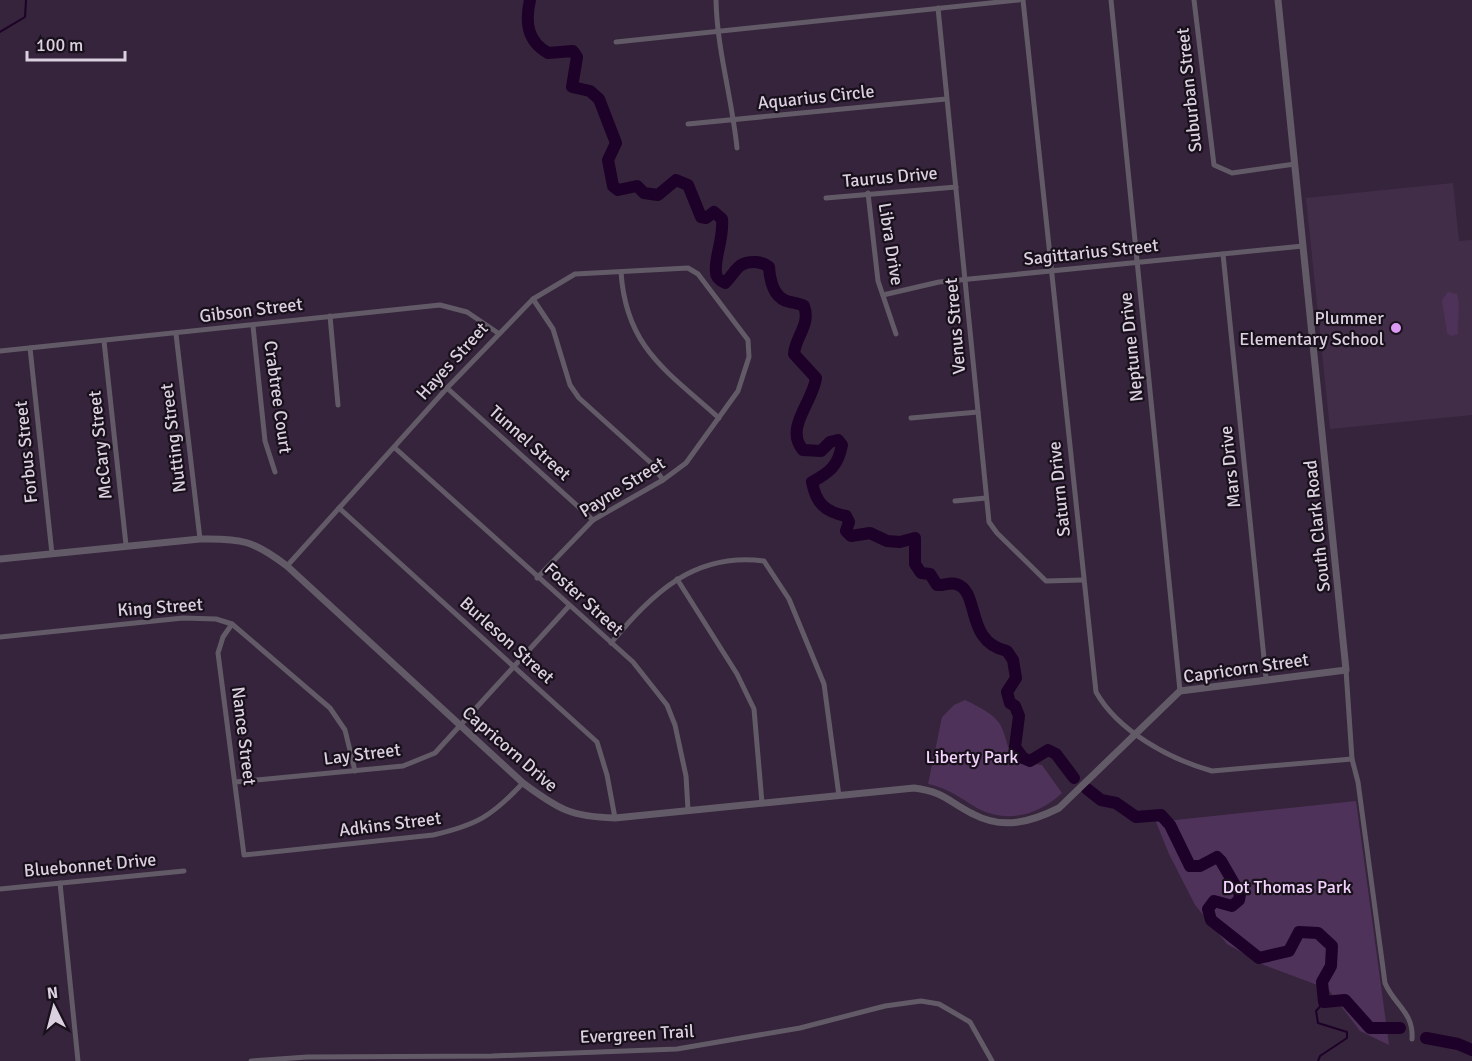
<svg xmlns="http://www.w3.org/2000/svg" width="1472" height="1061" viewBox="0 0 1472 1061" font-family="Signika,sans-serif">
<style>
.built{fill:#422d49}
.green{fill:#4f3259}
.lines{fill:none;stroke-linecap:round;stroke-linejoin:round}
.stream{stroke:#1e0128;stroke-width:2}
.river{stroke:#1e0128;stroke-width:12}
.minor{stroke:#625a66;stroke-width:5}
.tertiary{stroke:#625a66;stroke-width:7}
.poi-dot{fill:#dc99f4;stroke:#18101b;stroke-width:2}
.labels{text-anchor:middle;stroke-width:4.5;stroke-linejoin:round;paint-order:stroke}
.street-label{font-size:18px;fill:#dbd0df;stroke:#18101b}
.poi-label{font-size:18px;fill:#dbd0df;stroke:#18101b;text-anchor:end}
.park-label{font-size:18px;fill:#f3d3fe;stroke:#18101b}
</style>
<rect width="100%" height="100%" fill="#35243b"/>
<path class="built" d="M1453 183 1459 241 1472 240V415L1330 429 1306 198Z"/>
<g class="green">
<path d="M1448 292 1457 294C1461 306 1457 321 1458 334L1451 336 1447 333 1442 300Z"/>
<path d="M965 700C977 706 995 714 1001 726 1007 738 1007 751 1016 762L1042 765 1062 793C1039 815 1007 824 977 808 960 798 948 788 928 784L942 717 954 705Z"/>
<path d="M1356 801 1389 1045 1360 1031 1328 989 1264 965 1227 944 1195 905 1169 854 1156 822Z"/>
</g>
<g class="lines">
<g class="stream">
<path d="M0 32 25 17 26 0"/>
<path d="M1318 1061 1320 1056 1347 1038V1032L1318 1023 1316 1011 1324 1002"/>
</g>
<g class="river">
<path d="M530 0C525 22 527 41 548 53L573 51 577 57 572 87 590 91 599 99 616 143 608 160 613 186 618 190 637 186 644 193 658 195 676 180 688 185 701 217 706 218 714 212 722 219C724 239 714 257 716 273 716 278 721 281 725 283 736 272 737 261 756 262 762 263 764 263 769 267 770 282 774 299 790 302 795 303 799 303 804 306 811 325 795 337 794 354L816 378C813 402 784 428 803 450L821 451 830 442 838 440 842 445C838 466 830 472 812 482 816 504 826 512 846 516L849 522 846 531 851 536 870 533 887 541 900 542 915 538V564L921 573 930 574 937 585C943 586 949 582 956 584 981 591 964 642 1007 651L1013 660 1016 678 1007 692 1010 703 1015 706 1019 716 1015 747 1023 758 1030 761 1048 750 1056 754 1074 778"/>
<path d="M1087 789 1101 800 1116 803 1136 817 1161 815 1170 825 1190 866H1200L1217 857 1221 861 1240 894 1239 900 1232 906 1214 901 1208 909 1211 920 1259 958 1289 951 1299 932 1318 933 1332 946 1331 966 1322 982 1324 1002 1345 1000 1370 1028H1400"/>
<path d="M1426 1038 1458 1044 1472 1050"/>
</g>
<g class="minor">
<path d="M716 0C717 50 732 98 737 148"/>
<path d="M1023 0 1096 692C1118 731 1169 759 1212 771L1352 759"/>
<path d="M1111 0 1180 691"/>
<path d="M1194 0 1214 165 1232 173 1295 164"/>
<path d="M938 8 989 522 997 533 1046 581 1083 580"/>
<path d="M616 42 1019 0"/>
<path d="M688 124 946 99"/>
<path d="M868 193 878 281 896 334"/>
<path d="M826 198 956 187"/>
<path d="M1223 254 1266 678"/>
<path d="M621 272C626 348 667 371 719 418"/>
<path d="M883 295 939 282 1303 246"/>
<path d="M533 299 553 329 570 385 579 398 651 463 663 480"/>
<path d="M330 316 338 405"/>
<path d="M253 326 265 441 275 472"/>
<path d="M176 334 200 539"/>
<path d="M104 341 126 545"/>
<path d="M30 348 52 554"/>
<path d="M0 351 440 305 467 312 498 333"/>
<path d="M447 388 593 520"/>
<path d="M911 418 978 412"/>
<path d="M395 448 633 662 667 705 675 725 686 776 688 810"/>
<path d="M955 501 986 498"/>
<path d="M339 508 597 742 607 775 615 818"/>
<path d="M287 566 447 388 533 299 575 274 688 268 698 274 748 340 749 357 738 391 686 463 663 480 593 520 537 578"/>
<path d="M677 579 737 674 754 709 762 803"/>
<path d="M232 624 223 637 218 653 244 855 433 835C477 825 492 816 523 783"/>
<path d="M0 637 183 618 216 619 232 624 330 708 345 730 355 771"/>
<path d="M611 643C653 593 694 552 764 561L789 599 824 684 839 796"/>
<path d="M1346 670 1352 759 1358 782 1385 983C1394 1005 1414 1012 1412 1039"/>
<path d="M235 782 403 766 435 753 569 606"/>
<path d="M60 883 78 1061"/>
<path d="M0 889 184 871"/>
<path d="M251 1061 307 1057 492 1056 677 1049 800 1028 885 1006 921 1001 939 1004 970 1022 992 1061"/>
</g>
<path class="tertiary" d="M0 559 200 539C242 538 254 541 287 566L523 783C558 809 571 817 615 818L914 788C945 792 947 801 973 814 1003 830 1031 822 1059 808L1180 691 1346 670 1278 0"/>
</g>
<circle class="poi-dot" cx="1396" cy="328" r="6"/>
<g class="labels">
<g class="street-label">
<text transform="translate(1189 90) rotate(-96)" y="6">Suburban Street</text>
<text transform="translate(816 97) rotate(-6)" y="6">Aquarius Circle</text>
<text transform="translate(890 177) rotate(-5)" y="6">Taurus Drive</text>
<text transform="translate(891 244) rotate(81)" y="6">Libra Drive</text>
<text transform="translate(1091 252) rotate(-6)" y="6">Sagittarius Street</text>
<text transform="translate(251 310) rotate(-7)" y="6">Gibson Street</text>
<text transform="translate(955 326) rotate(-95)" y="6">Venus Street</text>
<text transform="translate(1131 347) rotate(-96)" y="6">Neptune Drive</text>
<text transform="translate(452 361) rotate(-48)" y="6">Hayes Street</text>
<text transform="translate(278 397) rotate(82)" y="6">Crabtree Court</text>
<text transform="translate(173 438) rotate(-97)" y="6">Nutting Street</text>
<text transform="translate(530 443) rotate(42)" y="6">Tunnel Street</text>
<text transform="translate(100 445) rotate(-96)" y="6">McCary Street</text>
<text transform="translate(26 452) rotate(-96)" y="6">Forbus Street</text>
<text transform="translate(1230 467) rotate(-96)" y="6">Mars Drive</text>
<text transform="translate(622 487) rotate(-32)" y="6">Payne Street</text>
<text transform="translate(1059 489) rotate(-96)" y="6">Saturn Drive</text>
<text transform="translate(1317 526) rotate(-96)" y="6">South Clark Road</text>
<text transform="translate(584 599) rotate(42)" y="6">Foster Street</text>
<text transform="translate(160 607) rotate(-4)" y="6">King Street</text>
<text transform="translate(507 640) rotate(42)" y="6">Burleson Street</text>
<text transform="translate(1246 668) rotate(-8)" y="6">Capricorn Street</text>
<text transform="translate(244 736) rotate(83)" y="6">Nance Street</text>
<text transform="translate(510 749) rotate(41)" y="6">Capricorn Drive</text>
<text transform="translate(362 754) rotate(-7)" y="6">Lay Street</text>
<text transform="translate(390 824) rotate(-7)" y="6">Adkins Street</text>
<text transform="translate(90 865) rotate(-5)" y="6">Bluebonnet Drive</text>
<text transform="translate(637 1034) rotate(-3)" y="6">Evergreen Trail</text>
</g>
<g class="poi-label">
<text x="1384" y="324">Plummer<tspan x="1384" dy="21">Elementary School</tspan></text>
</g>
<g class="park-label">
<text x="972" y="763">Liberty Park</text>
<text x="1287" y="893">Dot Thomas Park</text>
</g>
</g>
<g transform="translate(54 1007) rotate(354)" stroke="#18101b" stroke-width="4.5" paint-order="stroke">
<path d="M0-4.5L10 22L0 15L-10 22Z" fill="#dbd0df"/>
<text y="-9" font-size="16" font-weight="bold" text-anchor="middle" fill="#dbd0df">N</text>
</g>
<path d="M27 51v9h98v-9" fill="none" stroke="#dbd0df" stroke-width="3"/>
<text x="36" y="51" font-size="18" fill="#dbd0df" stroke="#18101b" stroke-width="4.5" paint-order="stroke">100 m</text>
</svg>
